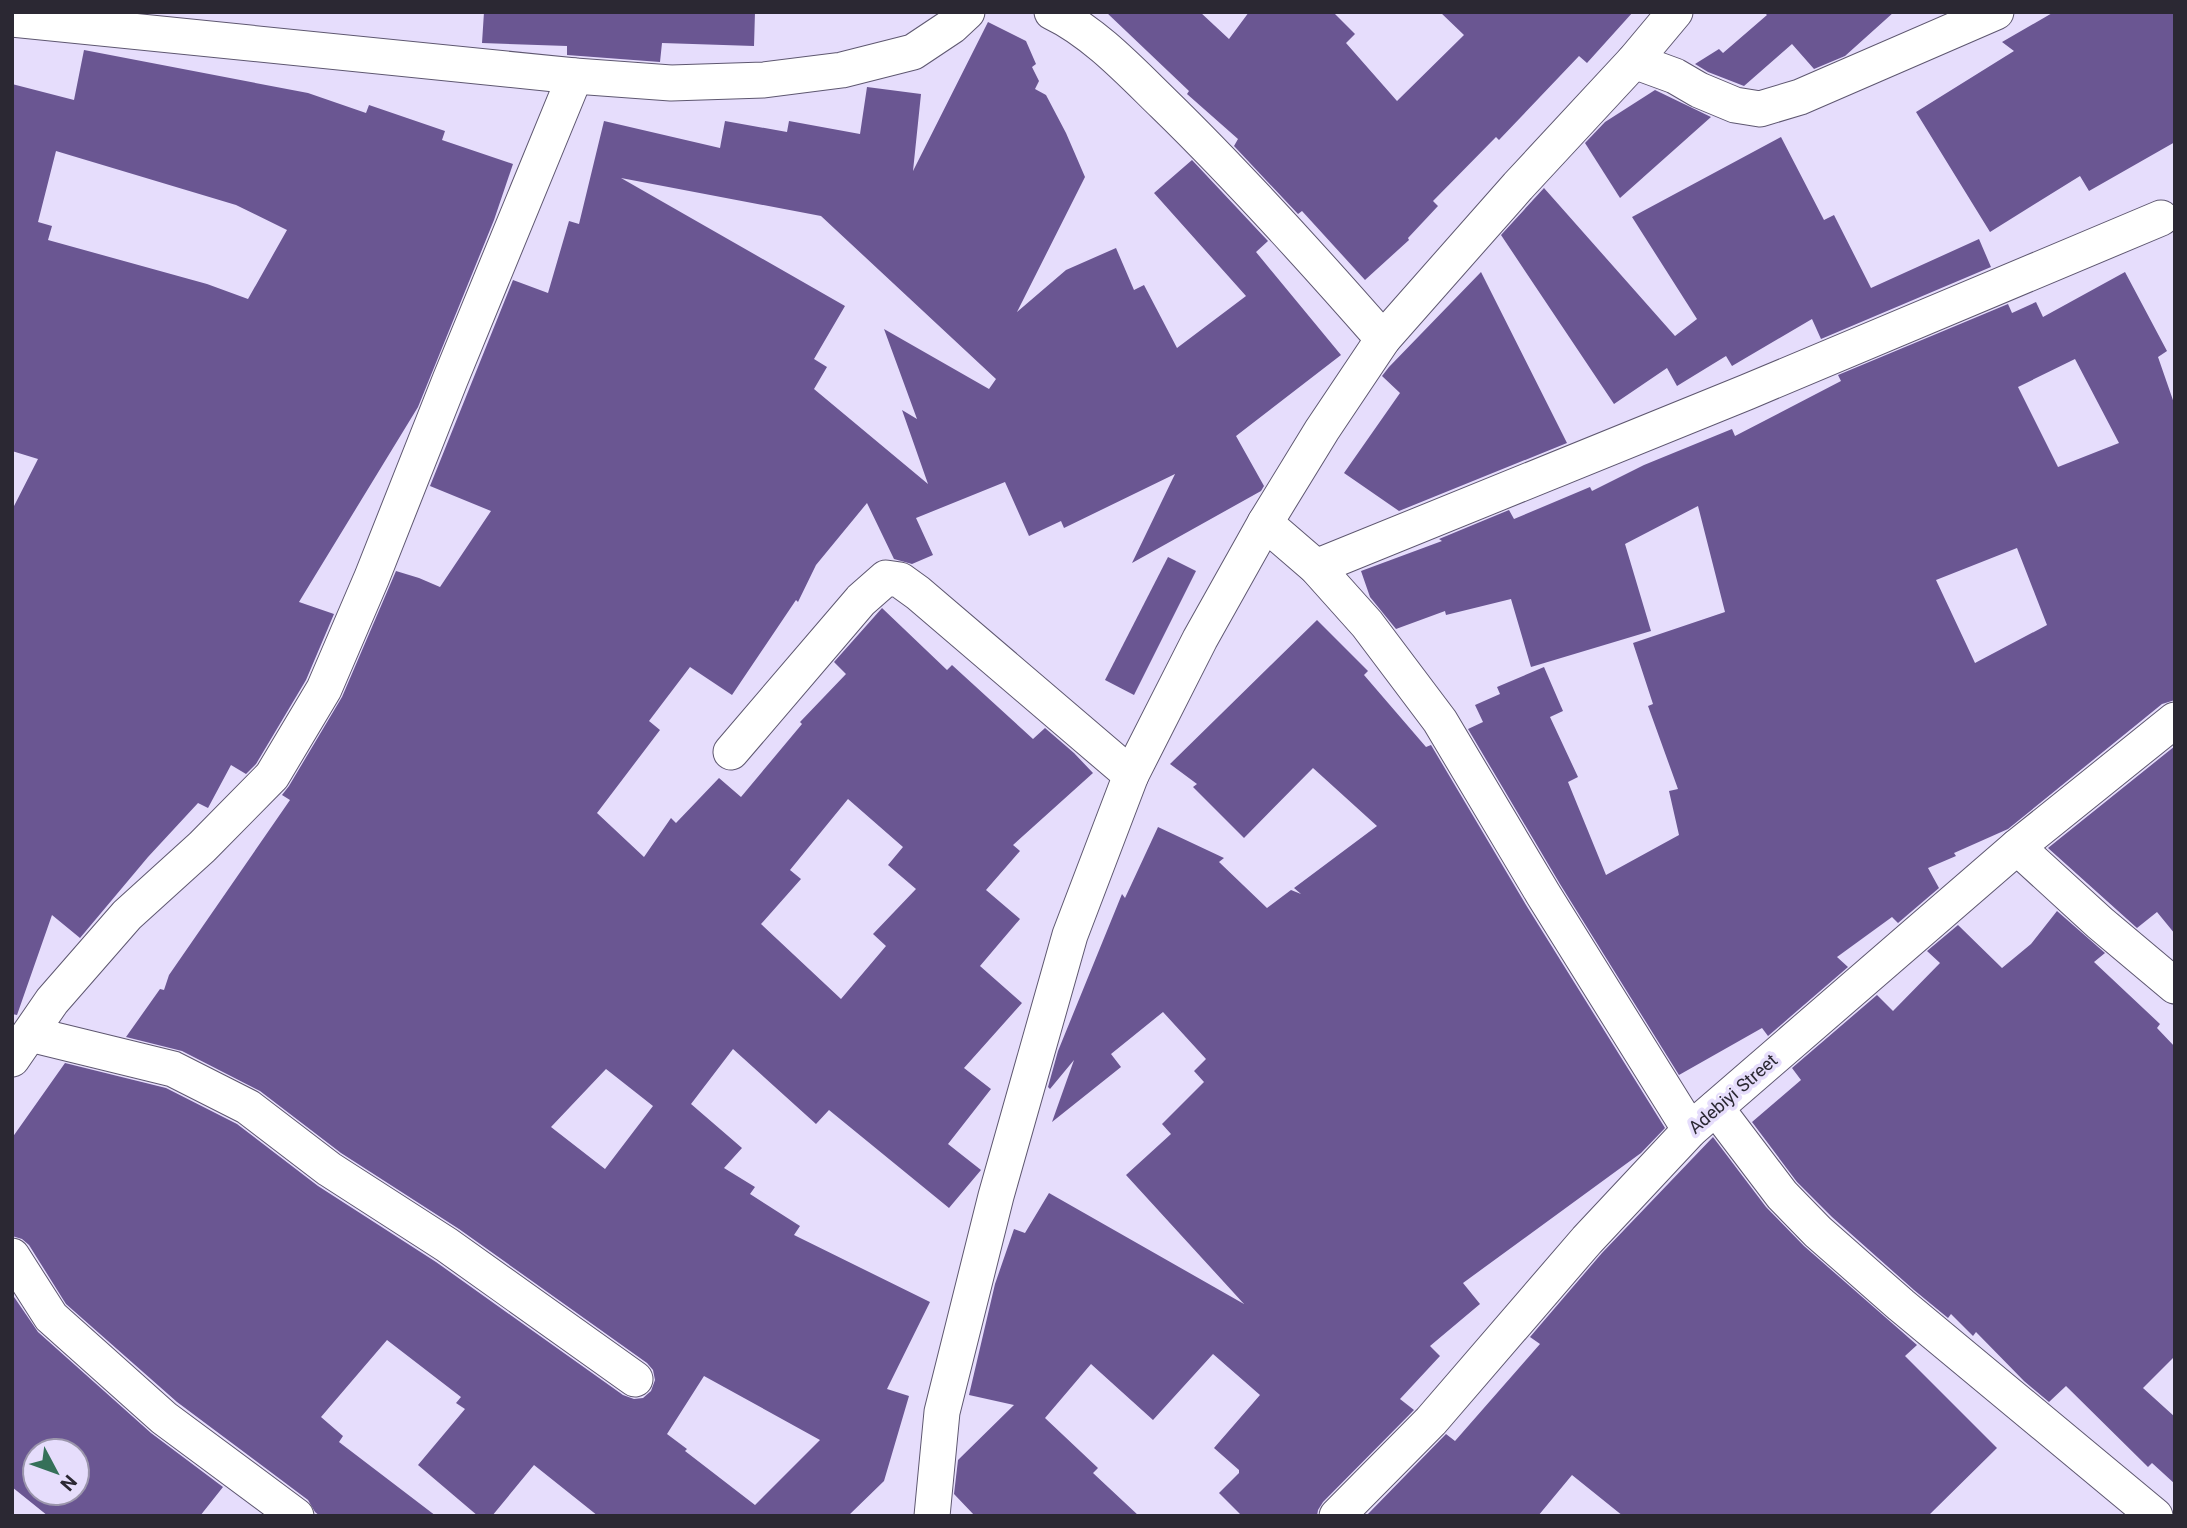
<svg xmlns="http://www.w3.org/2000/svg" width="2187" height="1528" viewBox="0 0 2187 1528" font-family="Roboto,sans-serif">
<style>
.building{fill:#6a5692;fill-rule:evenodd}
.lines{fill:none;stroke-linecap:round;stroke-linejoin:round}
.street-casing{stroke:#5e5770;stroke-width:37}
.street{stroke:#fff;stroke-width:35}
.labels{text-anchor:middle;stroke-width:7;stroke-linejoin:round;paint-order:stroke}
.street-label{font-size:18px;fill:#2b2833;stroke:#e6ddfc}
</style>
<rect width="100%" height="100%" fill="#e6ddfc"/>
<g class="building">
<path d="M484 12H755L754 46 662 43 660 62 567 55V46L482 43Z"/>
<path d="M1106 12H1200L1229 39 1249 12H1333L1355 34 1346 43 1397 101 1464 35 1440 12H1633L1587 63 1579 56 1499 140 1496 137 1433 201 1438 206 1408 238 1409 240 1365 280 1302 211 1298 214 1234 146 1238 139 1187 94 1189 91Z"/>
<path d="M1764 12H1894L1845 56 1814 69 1792 44 1744 86 1708 72 1695 64 1719 49 1723 53 1767 15Z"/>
<path d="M2054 12H2175V142L2089 191 2080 176 1990 232 1916 112 2014 51 2002 42Z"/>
<path d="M988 22 1026 41 1036 64 1032 67 1039 81 1035 89 1046 95 1066 133 1085 177 1017 312 1066 270 1116 248 1134 290 1144 285 1177 348 1246 296 1154 193 1192 160 1268 241 1256 252 1341 355 1236 436 1264 486 1261 491 1132 563 1175 474 1064 528 1061 521 1029 536 1005 482 916 518 933 555 912 564 894 559 867 503 816 565 798 602 796 600 732 695 690 667 649 721 660 730 597 813 644 857 671 818 676 823 719 778 741 797 802 724 800 722 846 674 834 662 882 608 947 670 952 665 1033 739 1045 728 1074 753 1093 773 1013 845 1020 851 986 890 1020 919 980 966 1022 1003 964 1068 991 1089 948 1144 981 1170 949 1208 829 1110 816 1124 733 1049 691 1104 742 1148 724 1168 755 1187 750 1194 800 1226 794 1235 930 1302 887 1389 909 1396 884 1481 848 1516H598L534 1465 492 1516H478L418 1465 465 1409 456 1403 461 1397 387 1340 321 1417 343 1436 339 1442 436 1516H320L315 1512 308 1500 177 1402 66 1304 29 1245 22 1239 12 1236V1138L65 1063 166 1088 237 1124 318 1186 436 1262 623 1395 634 1399 643 1398 651 1391 655 1380 653 1370 647 1363 459 1229 341 1153 260 1091 182 1051 126 1037 160 989 164 990 169 975 290 800 282 795 289 786 342 697 396 571 419 578 440 587 491 511 430 486 513 280 548 293 569 221 579 224 604 121 720 148 725 121 787 132 789 121 860 134 867 87 921 94 913 171ZM621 178 821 216 996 379 989 389 884 329 917 419 902 410 928 484 814 389 827 367 814 359 845 306ZM848 799 903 847 888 865 916 889 873 934 886 946 841 999 761 924 801 879 790 870ZM606 1069 653 1106 605 1169 551 1127ZM704 1376 820 1440 755 1505 685 1451 687 1449 667 1434Z"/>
<path d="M84 50 308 93 366 113 369 105 445 131 442 140 513 164 494 220 418 407 299 602 334 614 306 680 256 764 246 774 231 765 208 808 198 803 148 857 80 938 52 915 17 1015 12 1014V510L38 459 12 451V84L74 100ZM56 151 236 205 287 230 248 299 207 284 48 240 52 226 38 222Z"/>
<path d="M1655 90 1711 117 1620 198 1585 143 1605 122Z"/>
<path d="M1781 137 1824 220 1834 215 1871 288 1979 239 1991 267 1821 339 1812 319 1732 366 1726 356 1677 386 1667 368 1614 404 1501 235 1544 188 1675 336 1697 319 1632 217Z"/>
<path d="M1481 272 1567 443 1399 511 1344 473 1400 393 1382 376 1389 367Z"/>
<path d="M2125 272 2167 351 2158 357 2175 406V700L2162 704 2008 829 1954 853 1956 856 1928 868 1939 888 1898 923 1892 917 1837 957 1848 967 1768 1036 1762 1028 1679 1075 1560 884 1468 729 1483 722 1475 705 1500 694 1497 687 1544 667 1563 711 1550 717 1578 777 1568 782 1606 875 1679 835 1669 791 1678 789 1648 706 1653 704 1633 643 1725 612 1698 506 1625 544 1651 631 1531 667 1511 599 1446 615 1445 611 1396 629 1370 597 1361 571 1442 541 1439 539 1509 510 1514 519 1590 487 1592 491 1644 465 1732 429 1735 436 1841 381 1838 375 2008 304 2012 313 2036 302 2043 317ZM2075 359 2119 443 2058 467 2018 387ZM2017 548 2047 625 1975 663 1936 580Z"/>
<path d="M1168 557 1196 571 1134 695 1105 680Z"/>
<path d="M1317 620 1368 671 1364 675 1426 747 1431 745 1526 905 1665 1128 1641 1153 1463 1283 1480 1304 1430 1346 1440 1356 1400 1399 1414 1410 1323 1502 1318 1510 1317 1516H1242L1219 1493 1239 1473V1470L1214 1448 1260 1395 1213 1354 1153 1420 1091 1364 1045 1418 1098 1468 1093 1473 1139 1516H975L954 1494 958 1460 1014 1405 969 1395 995 1284 1014 1229 1025 1233 1049 1193 1244 1304 1126 1175 1171 1134 1162 1124 1204 1082 1194 1071 1206 1059 1163 1012 1111 1054 1121 1067 1052 1122 1074 1060 1050 1089 1048 1087 1058 1051 1122 894 1125 898 1158 827 1224 858 1219 862 1267 908 1291 890 1301 894 1294 888 1377 826 1313 768 1244 838 1193 787 1197 784 1170 764Z"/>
<path d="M2175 746V934L2157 912 2137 928 2048 848Z"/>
<path d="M2057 911 2105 953 2094 962 2160 1024 2157 1028 2175 1047V1356L2143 1388 2175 1417V1484L2152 1463 2148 1467 2066 1386 2049 1402 2024 1381 1976 1332 1973 1336 1951 1314 1948 1318 1914 1290 1832 1217 1797 1182 1752 1122 1801 1080 1792 1068 1877 995 1893 1011 1940 963 1927 951 1958 925 2002 968 2031 944Z"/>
<path d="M1713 1137 1766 1207 1804 1246 1917 1345 1905 1356 1997 1448 1928 1516H1623L1572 1475 1538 1516H1366L1446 1434 1455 1441 1540 1344 1530 1337 1602 1253Z"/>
<path d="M12 1294 38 1332 151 1433 223 1487 200 1516H48L12 1487ZM35 1451H77V1493H35Z"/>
</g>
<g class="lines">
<g class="street-casing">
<g id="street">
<path d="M1052 12C1094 32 1131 72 1164 104 1241 179 1312 258 1383 339"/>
<path d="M12 19 575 76 671 83 764 80 842 70 913 52 952 26 967 12"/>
<path d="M1634 61 1675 76 1699 90 1735 105 1760 109 1800 97 1996 12"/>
<path d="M1265 523 1316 567 1367 624 1440 721 1543 894 1690 1130"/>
<path d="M1316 567 1747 392 2161 218"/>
<path d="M731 752 861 600 886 578 900 580 918 593 1131 775"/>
<path d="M2017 847 2100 923 2175 986"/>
<path d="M30 1034 173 1069 248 1107 329 1169 447 1245 635 1379"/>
<path d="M12 1059 52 1001 127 915 202 847 272 776 324 689 372 577 450 380 575 76"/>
<path d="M1716 1108 1782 1195 1818 1232 1901 1305 2155 1516"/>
<path d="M12 1256 51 1317 164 1418 296 1516"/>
<path d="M932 1516 942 1412 996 1196 1070 935 1131 775 1200 639 1265 523 1322 430 1383 339 1518 186 1634 61 1675 12"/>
<path d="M1337 1516 1431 1421 1587 1240 1690 1130 2017 847 2175 720"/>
</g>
</g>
<use href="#street" class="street"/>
</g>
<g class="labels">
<g class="street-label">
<text transform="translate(1733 1094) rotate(-41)" y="6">Adebiyi Street</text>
</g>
</g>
<rect width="2187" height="1528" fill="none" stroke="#2b2833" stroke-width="28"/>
<g transform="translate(56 1472) rotate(131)"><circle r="33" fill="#e6ddfc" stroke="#9b95ac" stroke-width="2"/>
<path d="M0-5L12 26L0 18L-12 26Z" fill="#357059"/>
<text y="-10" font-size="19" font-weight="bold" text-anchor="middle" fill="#2b2833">N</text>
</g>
</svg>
